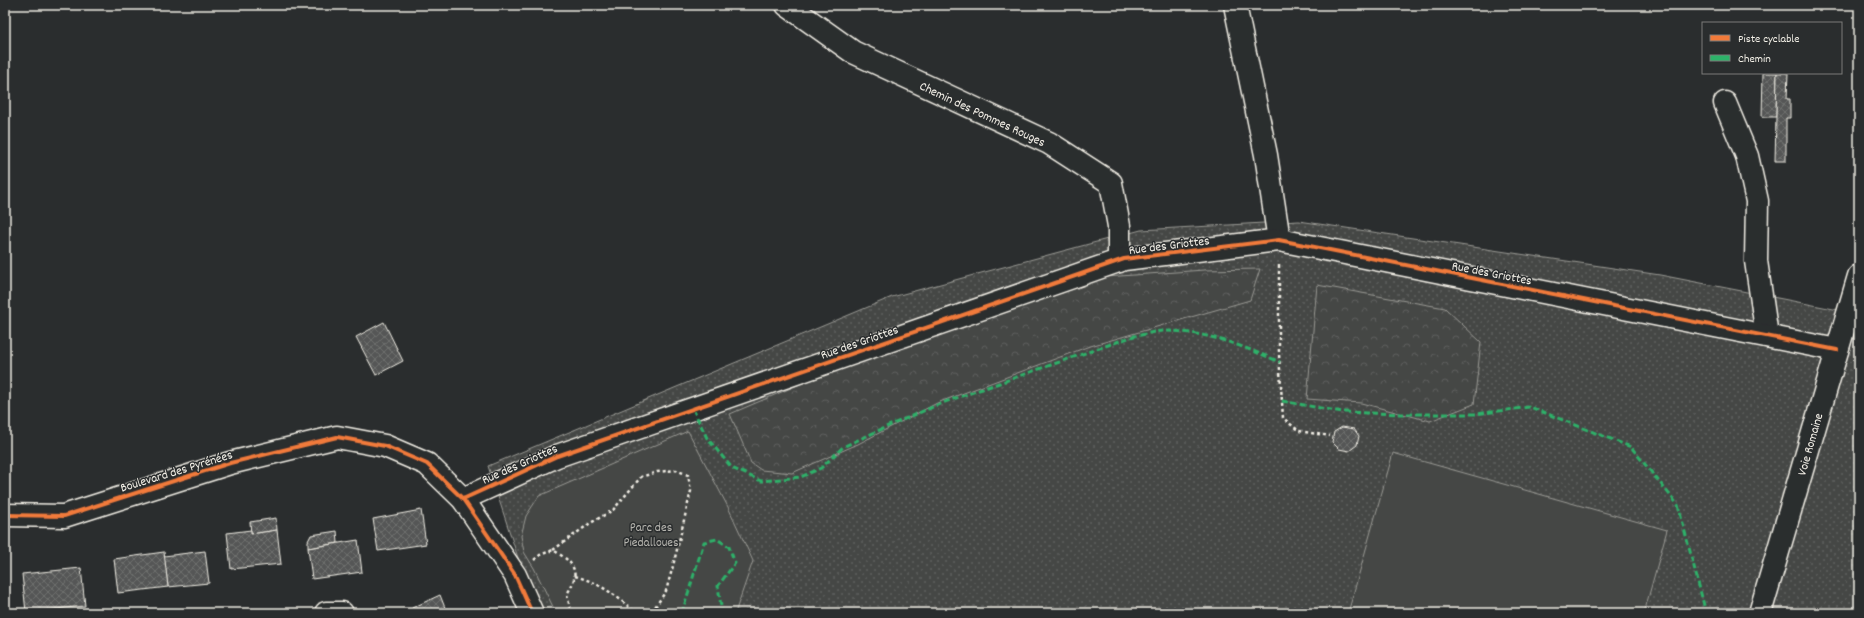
<svg xmlns="http://www.w3.org/2000/svg" width="1864" height="618" viewBox="0 0 1864 618" font-family="Dekko,sans-serif">
<style>
.grass{fill:url(#grass-dots);stroke:#9c9c96}
.forest{fill:url(#forest-crowns);stroke:#9c9c96}
.green{fill:#444645;stroke:#9c9c96}
.building{fill:url(#building-cross-hatch);stroke:#f4f1e8}
.lines{fill:none;stroke-linecap:round;stroke-linejoin:round}
.minor-casing{stroke:#f4f1e8;stroke-width:25}
.major-casing{stroke:#f4f1e8;stroke-width:25}
.path{stroke:#f4f1e8;stroke-width:2.5;stroke-dasharray:3 3;stroke-linecap:butt}
.minor{stroke:#2a2d2e;stroke-width:22}
.major{stroke:#2a2d2e;stroke-width:22}
.quiet{stroke:#2db169;stroke-width:3;stroke-dasharray:6 3;stroke-linecap:butt}
.cycleway-casing{stroke:#2a2d2e;stroke-width:6}
.cycleway{stroke:#f17a3a;stroke-width:4}
.labels{text-anchor:middle;stroke-width:3;stroke-linejoin:round;paint-order:stroke}
.street-label{font-size:13px;fill:#f4f1e8;stroke:#2a2d2e}
.park-label{font-size:13px;fill:#b6b5af;stroke:#2a2d2e}
</style>
<defs>
<pattern id="grass-dots" width="8" height="8" patternUnits="userSpaceOnUse"><rect width="8" height="8" fill="#444645"/><path d="M2 2h.1M6 6h.1" fill="none" stroke="#606160" stroke-width="1.8" stroke-linecap="round"/></pattern>
<pattern id="forest-crowns" width="20" height="18" patternUnits="userSpaceOnUse"><rect width="20" height="18" fill="#444645"/><path d="M2 6a3 3 0 1 1 6 0M12 15a3 3 0 1 1 6 0" fill="none" stroke="#606160"/></pattern>
<pattern id="building-cross-hatch" width="8" height="8" patternUnits="userSpaceOnUse"><rect width="8" height="8" fill="#555756"/><path d="M0 0l8 8M0 8l8-8" fill="none" stroke="#6e706e"/></pattern>
</defs>
<rect width="100%" height="100%" fill="#2a2d2e"/>
<filter id="ink" filterUnits="userSpaceOnUse"><feTurbulence type="fractalNoise" baseFrequency=".025" numOctaves="2"/><feDisplacementMap in="SourceGraphic" scale="8" xChannelSelector="R" yChannelSelector="G"/><feConvolveMatrix kernelMatrix="1 2 1 2 8 2 1 2 1" color-interpolation-filters="sRGB"/></filter>
<g filter="url(#ink)">
<path class="grass" d="M1299 221 1660 275 1859 314V613H536L488 466 892 297 1141 230Z"/>
<g class="forest">
<path d="M1260 269 1250 300 1087 347 937 403 858 444 792 473 761 470 751 463 730 414 880 350 1012 301 1106 277 1204 270Z"/>
<path d="M1317 285 1445 308 1481 342 1474 404 1430 421 1361 403 1307 399Z"/>
</g>
<g class="green">
<path d="M688 431 728 507 753 561 735 613H556L534 568 524 552 521 536 526 516 539 496Z"/>
<path d="M1393 453 1667 530 1644 613H1348Z"/>
</g>
<g class="building">
<path d="M1763 73H1777L1776 117H1762Z"/>
<path d="M1777 73H1788L1787 99H1790V118H1786V161H1775Z"/>
<path d="M384 322 403 361 376 375 356 337Z"/>
<path d="M1342 427 1354 429 1359 436 1357 445 1349 451 1339 449 1332 442 1334 432Z"/>
<path d="M421 510 426 544 378 551 373 519Z"/>
<path d="M276 518 277 530 251 534 250 522Z"/>
<path d="M251 530V534L277 530 281 564 231 569 227 533Z"/>
<path d="M337 531 338 543 308 548V541L311 535Z"/>
<path d="M358 540 362 572 312 579 308 548Z"/>
<path d="M205 551 209 583 168 587 164 556Z"/>
<path d="M164 552 168 587 118 593 114 559Z"/>
<path d="M81 568 85 606 26 612 22 574Z"/>
<path d="M440 595 447 613H414L412 608Z"/>
</g>
<g class="lines">
<g class="minor-casing">
<g id="minor">
<path d="M787 5 853 52 1049 143 1111 183 1119 226V261"/>
<path d="M1235 5 1266 155 1279 240"/>
<path d="M1725 103 1747 156 1757 201 1756 261 1767 336"/>
<path d="M463 499 557 456 1124 259 1279 240 1837 350"/>
<path d="M5 515 64 516 230 463 337 437 385 446 427 464 463 499 515 575 532 613"/>
<path d="M326 613H342"/>
</g>
</g>
<g class="major-casing">
<path id="major" d="M1760 613 1859 276"/>
</g>
<g class="path">
<path d="M1279 265V354L1283 418 1299 431 1330 436"/>
<path d="M553 550 589 524 613 510 641 477 657 472 676 470 688 475 691 491 673 566 666 591 651 613"/>
<path d="M534 560 540 555 553 550C575 563 581 572 567 594L571 613"/>
<path d="M575 576C600 583 617 596 636 613"/>
</g>
<use href="#minor" class="minor"/>
<use href="#major" class="major"/>
<g class="quiet">
<path d="M1282 401 1342 412 1400 414H1476L1530 407 1631 447 1678 505 1706 613"/>
<path d="M693 409 707 438 732 468 761 481 801 477 821 468 843 447 886 427 942 403 1134 336C1144 335 1155 331 1164 331 1206 331 1242 346 1280 362"/>
<path d="M682 613 704 542 717 539 729 547 735 563 718 586 722 613"/>
</g>
<g class="cycleway-casing">
<g id="cycleway">
<path d="M463 499 557 456 1124 259 1279 240 1837 350"/>
<path d="M5 515 64 516 230 463 337 437 385 446 427 464 463 499 515 575 532 613"/>
</g>
</g>
<use href="#cycleway" class="cycleway"/>
</g>
</g>
<g class="labels">
<g class="street-label">
<text transform="translate(983 113) rotate(25)" y="5">Chemin des Pommes Rouges</text>
<text transform="translate(1169 244) rotate(-7)" y="5">Rue des Griottes</text>
<text transform="translate(1492 272) rotate(11)" y="5">Rue des Griottes</text>
<text transform="translate(859 341) rotate(-19)" y="5">Rue des Griottes</text>
<text transform="translate(1809 444) rotate(-74)" y="5">Voie Romaine</text>
<text transform="translate(519 463) rotate(-24)" y="5">Rue des Griottes</text>
<text transform="translate(176 470) rotate(-17)" y="5">Boulevard des Pyrénées</text>
</g>
<g class="park-label">
<text x="651" y="531">Parc des<tspan x="651" dy="15">Piedalloues</tspan></text>
</g>
</g>
<rect width="1864" height="618" fill="none" stroke="#2a2d2e" stroke-width="20"/>
<rect x="10" y="10" width="1844" height="598" fill="none" stroke="#f4f1e8" stroke-width="1.5" filter="url(#ink)"/>
<rect x="1702" y="22" width="140" height="52" fill="#2a2d2e" stroke="#7b7b78"/>
<rect x="1710" y="35" width="20" height="6" fill="#f17a3a" stroke="#7b7b78"/>
<text x="1738" y="42" font-size="12" fill="#f4f1e8">Piste cyclable</text>
<rect x="1710" y="55" width="20" height="6" fill="#2db169" stroke="#7b7b78"/>
<text x="1738" y="62" font-size="12" fill="#f4f1e8">Chemin</text>
</svg>
